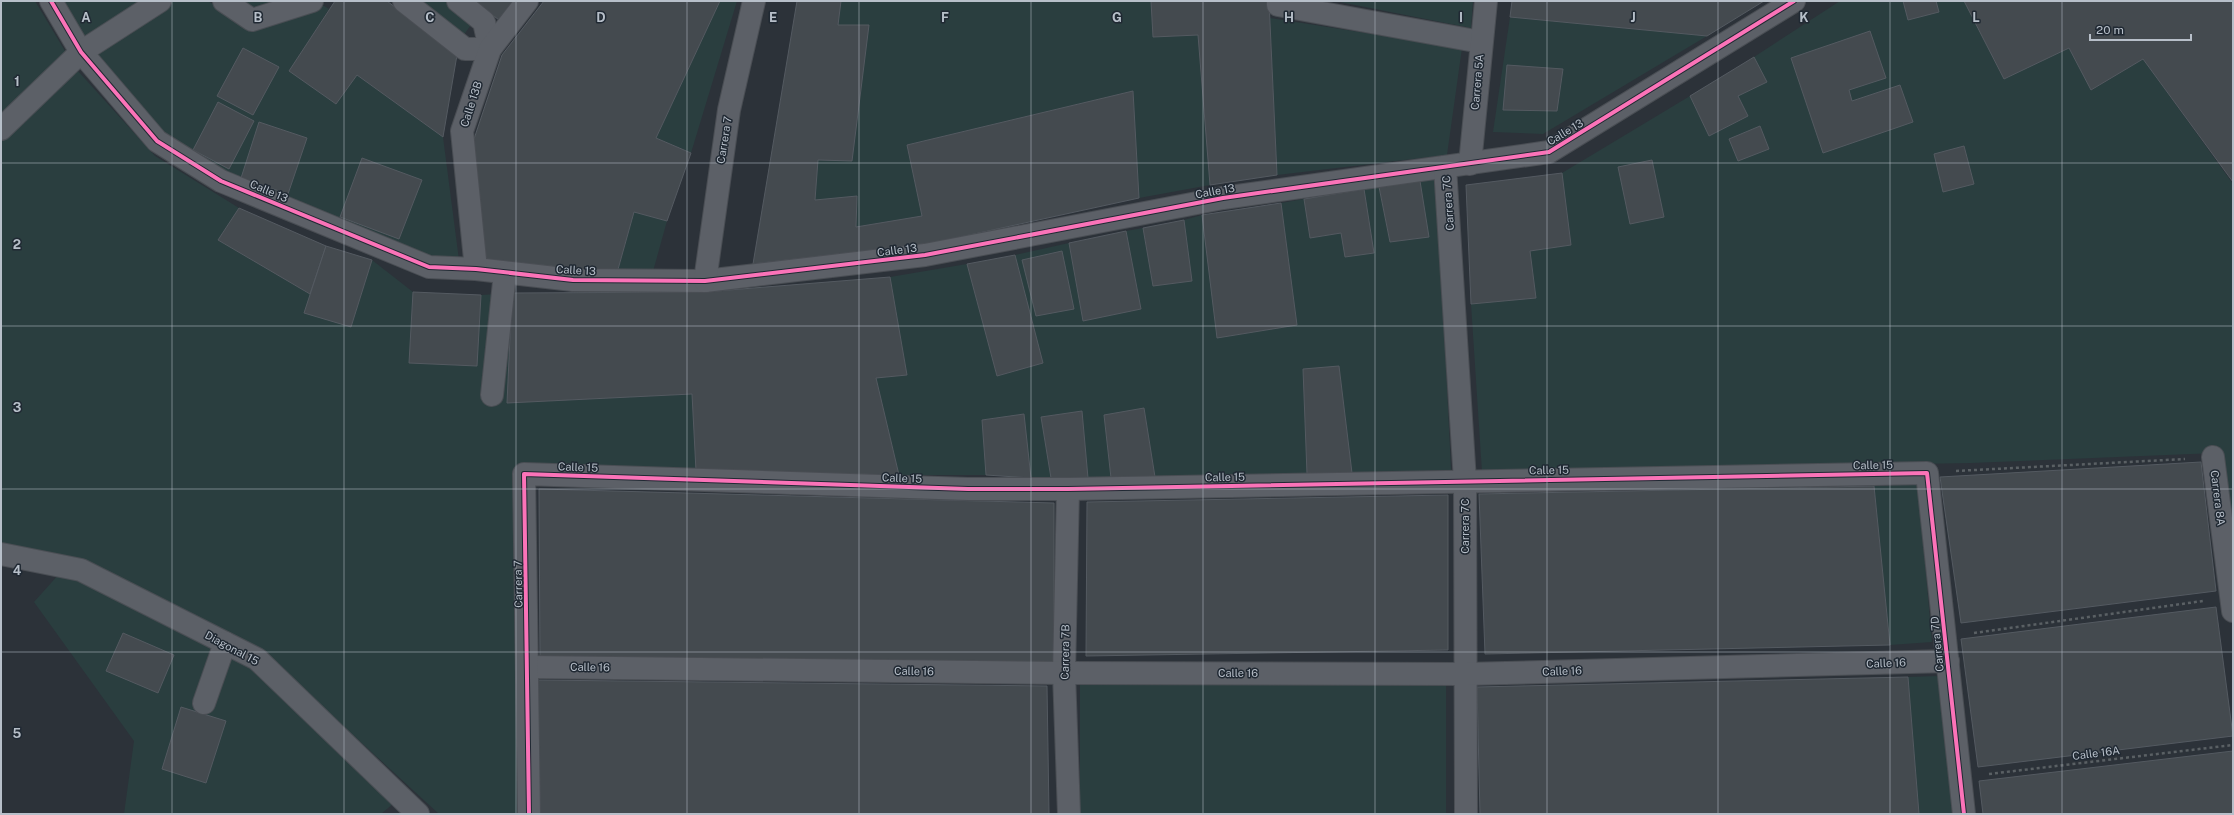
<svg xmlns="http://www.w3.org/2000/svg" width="2234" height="815" viewBox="0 0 2234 815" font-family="'Public Sans',sans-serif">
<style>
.green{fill:#2a3e3f}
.building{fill:#444a4f;stroke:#545a61}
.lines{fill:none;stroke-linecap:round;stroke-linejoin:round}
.minor-casing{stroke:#4a4e54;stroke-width:24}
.path{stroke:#5a6064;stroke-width:2.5;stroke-dasharray:3 3;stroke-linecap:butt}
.minor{stroke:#5c6067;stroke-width:22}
.cycleway-casing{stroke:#202933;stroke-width:6}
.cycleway{stroke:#fb73b8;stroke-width:4}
.grid{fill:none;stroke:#b7bfc9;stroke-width:1;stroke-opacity:0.55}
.labels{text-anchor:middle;stroke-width:3;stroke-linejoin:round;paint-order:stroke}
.street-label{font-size:11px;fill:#b7bfc9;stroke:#202933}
.grid-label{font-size:13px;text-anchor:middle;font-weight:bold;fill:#b7bfc9;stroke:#202933;stroke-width:3;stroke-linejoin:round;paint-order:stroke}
</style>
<rect width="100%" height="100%" fill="#2c3239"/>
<g class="green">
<path d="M1 1H35L68 56 1 117Z"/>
<path d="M63 1H144L84 39Z"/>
<path d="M173 1H208L252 30 321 4 329 9 290 71 336 104 357 75 443 137 459 260H432L229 179 165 134 98 54Z"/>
<path d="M239 1H287L252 10Z"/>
<path d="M417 1H447L473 22 463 36Z"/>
<path d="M720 1H737L691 153 656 138Z"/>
<path d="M841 1H1151L1153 37 1198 35 1210 185 1139 198 1133 91 907 145 922 216 856 227 857 196 815 200 818 160 852 161 869 25H838Z"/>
<path d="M1335 1H1473L1471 28Z"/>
<path d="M1840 1H1964L2004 79 2069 48 2092 90 2143 59 2233 184V528L2216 453 1971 463 1482 472 1471 304 1535 298 1530 251 1571 245 1562 173 1690 96 1709 136 1748 116 1738 96 1754 57Z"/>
<path d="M1510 17 1707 36 1543 134 1493 132Z"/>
<path d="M1270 18 1462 48 1447 155 1277 175Z"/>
<path d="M77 70 155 156 239 208 218 240 310 294 351 327 372 260 413 292 409 363 477 366 481 295 512 293 507 403 692 394 696 471 517 467 522 814H439L266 655 1 546V142Z"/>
<path d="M1437 178 1451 470 1352 473 1339 366 1303 369 1307 474 1155 477 1144 408 1111 478H1088L1082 411 1041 417 1051 478H1031L1024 414 982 420 986 475H899L876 378 907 375 890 277 967 264 997 376 1043 363 1015 255 1069 243 1083 321 1141 309 1126 231 1143 228 1153 286 1192 281 1184 220 1202 215 1222 337 1297 325 1281 203 1304 199 1310 238 1341 233 1346 257 1374 252 1364 189 1379 187 1390 242 1428 237 1420 181Z"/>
<path d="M634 212 667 221 652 275 617 273Z"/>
<path d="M1918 484 1932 642 1890 645 1874 486Z"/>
<path d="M60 573 194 636 258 670 394 803 381 814H124L134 741 34 602Z"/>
<path d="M1938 676 1954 814H1919L1908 677Z"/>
<path d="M1446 684V814H1080V685Z"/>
</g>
<g class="building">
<path d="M335 1H387L457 55 443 137 357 75 336 104 289 71Z"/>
<path d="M474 1H519L503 23Z"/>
<path d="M544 1H720L656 138 691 153 667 221 634 212 617 273 483 259 471 148 502 55Z"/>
<path d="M797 1H841L838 25H869L852 161 818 160 815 200 857 196 856 227 922 216 907 145 1133 91 1139 198 933 243 753 264Z"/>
<path d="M1151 1H1269L1277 175 1210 185 1198 35 1153 37Z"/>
<path d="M1512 1H1764L1707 36 1510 17Z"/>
<path d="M1903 1H1936L1939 12 1908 20Z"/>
<path d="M1964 1H2233V182L2143 59 2091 90 2069 48 2004 79Z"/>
<path d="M1870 31 1886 78 1849 90 1852 101 1900 85 1913 122 1823 153 1791 58Z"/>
<path d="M243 48 279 67 253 115 217 96Z"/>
<path d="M1754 57 1767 82 1738 96 1748 116 1709 136 1690 96Z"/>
<path d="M1507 65 1563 69 1557 111 1503 110Z"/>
<path d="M218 102 254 121 229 169 193 150Z"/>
<path d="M259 122 307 138 288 194 241 178Z"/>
<path d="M1760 126 1769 149 1738 161 1729 139Z"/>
<path d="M1964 146 1974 184 1943 192 1934 154Z"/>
<path d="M362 158 422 180 399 239 340 217Z"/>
<path d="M1652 160 1664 217 1630 224 1618 167Z"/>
<path d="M1562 173 1571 245 1530 251 1536 298 1471 304 1466 185Z"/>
<path d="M1420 181 1429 237 1390 242 1379 187Z"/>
<path d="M1364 189 1374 253 1345 257 1341 233 1310 238 1304 199Z"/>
<path d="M1281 203 1297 325 1217 338 1202 215Z"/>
<path d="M239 208 326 246 310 294 218 240Z"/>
<path d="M1184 220 1192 281 1153 286 1143 228Z"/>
<path d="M1126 231 1141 309 1083 321 1069 243Z"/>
<path d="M326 246 372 260 351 327 304 313Z"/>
<path d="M1062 251 1074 309 1036 316 1022 260Z"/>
<path d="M1015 255 1043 363 997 376 967 264Z"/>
<path d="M890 277 907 375 876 378 899 475 696 471 692 394 507 403 512 293 704 292Z"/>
<path d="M413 292 481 295 477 366 409 363Z"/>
<path d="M1339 366 1352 473 1307 474 1303 369Z"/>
<path d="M1144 408 1155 477 1111 478 1104 415Z"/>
<path d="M1082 411 1088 478H1051L1041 417Z"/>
<path d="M1024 414 1031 478 986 475 982 420Z"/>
<path d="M2201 462 2216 591 1961 623 1940 477Z"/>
<path d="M1874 486 1890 645 1485 654 1479 494Z"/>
<path d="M539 489 1054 503V662L540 659Z"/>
<path d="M1448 495V650L1086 656 1087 502Z"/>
<path d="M2216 607 2233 736 1978 767 1961 639Z"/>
<path d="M123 633 174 655 158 693 106 671Z"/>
<path d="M1908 677 1919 814H1480L1477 687Z"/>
<path d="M538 680 1047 686 1049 814H540Z"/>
<path d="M181 707 226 721 206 783 162 769Z"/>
<path d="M2233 751V814H1983L1979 781Z"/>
</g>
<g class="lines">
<g class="minor-casing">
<g id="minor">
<path d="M51 1 81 52 157 141 221 181 429 267 476 269 573 280 705 281 925 255 1223 198 1549 152 1794 1"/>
<path d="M224 1 252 20 312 1"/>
<path d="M404 1 465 49H490L484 22 458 1"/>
<path d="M1278 1V5L1481 42"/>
<path d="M1 129 81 52 160 1"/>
<path d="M1470 164 1486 1"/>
<path d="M1445 167 1465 481 1466 814"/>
<path d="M476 269 462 131 490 49 527 1"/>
<path d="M705 281 729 110 754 1"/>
<path d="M492 395 505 273"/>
<path d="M2213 457 2233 611"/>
<path d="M1068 489 1064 673 1069 814"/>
<path d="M1 554 81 570 257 659 418 814"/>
<path d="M528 667 1064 673 1466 674 1948 661"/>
<path d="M204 703 225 643"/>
<path d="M529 814 524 474 968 489H1068L1927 473 1964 814"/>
</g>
</g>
<g class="path">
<path d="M1956 471 2185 459"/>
<path d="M1974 633 2203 601"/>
<path d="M1989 774 2233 745"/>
</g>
<use href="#minor" class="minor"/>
<g class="cycleway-casing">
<g id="cycleway">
<path d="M51 1 81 52 157 141 221 181 429 267 476 269 573 280 705 281 925 255 1223 198 1549 152 1794 1"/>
<path d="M529 814 524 474 968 489H1068L1927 473 1964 814"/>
</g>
</g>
<use href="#cycleway" class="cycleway"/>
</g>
<path class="grid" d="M172 1V814M344 1V814M516 1V814M687 1V814M859 1V814M1031 1V814M1203 1V814M1375 1V814M1547 1V814M1718 1V814M1890 1V814M2062 1V814M1 163H2233M1 326H2233M1 489H2233M1 652H2233"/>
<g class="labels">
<g class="street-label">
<text transform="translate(1477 82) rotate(-85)" y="4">Carrera 5A</text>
<text transform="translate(471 104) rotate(-72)" y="4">Calle 13B</text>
<text transform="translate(1565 132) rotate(-31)" y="4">Calle 13</text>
<text transform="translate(724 140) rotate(-81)" y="4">Carrera 7</text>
<text transform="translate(269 191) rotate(23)" y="4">Calle 13</text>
<text transform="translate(1215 191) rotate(-10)" y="4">Calle 13</text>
<text transform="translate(1448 203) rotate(-94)" y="4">Carrera 7C</text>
<text transform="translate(897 250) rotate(-7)" y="4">Calle 13</text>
<text transform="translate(576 270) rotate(3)" y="4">Calle 13</text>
<text transform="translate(1873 465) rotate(-1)" y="4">Calle 15</text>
<text transform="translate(578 467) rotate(2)" y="4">Calle 15</text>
<text transform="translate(1549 470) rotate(-1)" y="4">Calle 15</text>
<text transform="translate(1225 477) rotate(-1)" y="4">Calle 15</text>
<text transform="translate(902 478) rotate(2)" y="4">Calle 15</text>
<text transform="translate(2218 498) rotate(83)" y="4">Carrera 8A</text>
<text transform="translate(1465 526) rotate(-90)" y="4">Carrera 7C</text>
<text transform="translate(518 584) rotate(-91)" y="4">Carrera 7</text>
<text transform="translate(1937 644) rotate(-96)" y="4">Carrera 7D</text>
<text transform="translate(232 648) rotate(28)" y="4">Diagonal 15</text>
<text transform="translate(1065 652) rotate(-89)" y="4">Carrera 7B</text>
<text transform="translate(1886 663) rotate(-2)" y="4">Calle 16</text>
<text transform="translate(590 667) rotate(1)" y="4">Calle 16</text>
<text transform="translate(914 671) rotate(1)" y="4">Calle 16</text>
<text transform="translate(1562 671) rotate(-2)" y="4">Calle 16</text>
<text x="1238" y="677">Calle 16</text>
<text transform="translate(2096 753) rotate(-7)" y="4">Calle 16A</text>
</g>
</g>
<g class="grid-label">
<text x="86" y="22">A</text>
<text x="258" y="22">B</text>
<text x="430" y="22">C</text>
<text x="601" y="22">D</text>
<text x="773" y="22">E</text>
<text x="945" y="22">F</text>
<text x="1117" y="22">G</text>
<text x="1289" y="22">H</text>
<text x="1461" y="22">I</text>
<text x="1633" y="22">J</text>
<text x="1804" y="22">K</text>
<text x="1976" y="22">L</text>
<text x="17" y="86">1</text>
<text x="17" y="249">2</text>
<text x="17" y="412">3</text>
<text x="17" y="575">4</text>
<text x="17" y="738">5</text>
</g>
<rect width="2234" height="815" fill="none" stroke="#b7bfc9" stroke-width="4"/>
<path d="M2090 34v6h101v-6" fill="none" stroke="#b7bfc9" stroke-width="2"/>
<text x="2096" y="34" font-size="12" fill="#b7bfc9" stroke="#202933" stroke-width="3" paint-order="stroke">20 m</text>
</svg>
